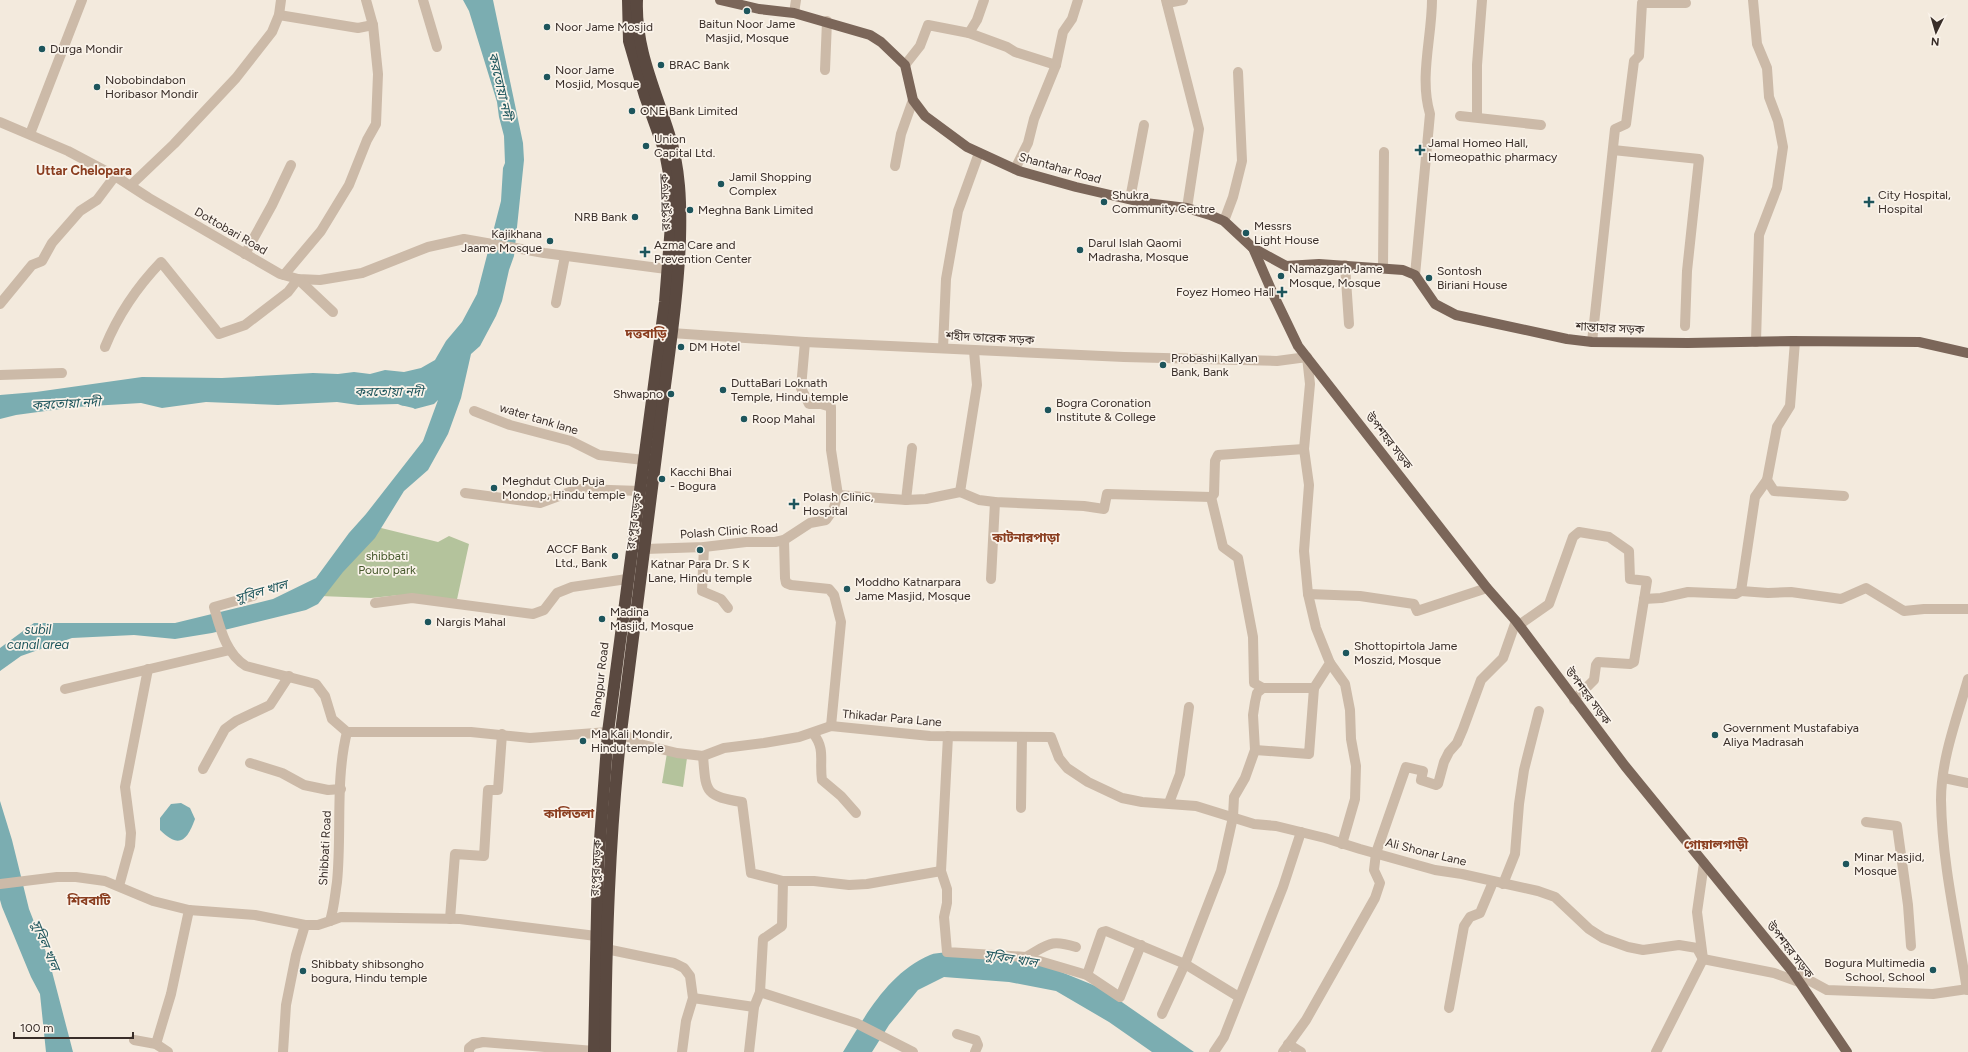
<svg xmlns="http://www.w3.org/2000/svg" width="1968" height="1052" viewBox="0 0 1968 1052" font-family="Figtree,'Noto Sans Bengali',sans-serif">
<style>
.green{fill:#b4c39c}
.water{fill:#7badb1}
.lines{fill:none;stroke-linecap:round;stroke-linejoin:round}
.minor{stroke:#ccbaa8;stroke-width:10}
.major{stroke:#7b6659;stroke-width:10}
.highway{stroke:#5a4940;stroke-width:12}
.poi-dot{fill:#1d555c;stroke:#faf3ea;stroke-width:1.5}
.labels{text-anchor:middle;stroke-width:3.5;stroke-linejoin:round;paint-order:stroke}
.poi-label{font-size:12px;fill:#392e29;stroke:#faf3ea;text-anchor:start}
.street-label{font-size:12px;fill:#392e29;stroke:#faf3ea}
.park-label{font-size:12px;fill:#46582c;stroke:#faf3ea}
.water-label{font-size:13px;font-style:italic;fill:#1d555c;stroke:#faf3ea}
.neighbourhood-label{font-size:13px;font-weight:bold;fill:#8a3d1f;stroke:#faf3ea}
</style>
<rect width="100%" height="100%" fill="#f3eadd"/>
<g class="green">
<path d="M373 526 438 542 449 536 469 544 456 604 400 595 371 598 320 596Z"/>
<path d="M667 753 687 758 683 787 662 783Z"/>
</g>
<g class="water">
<path d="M463 0H493L523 143 524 160 514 256 509 270 502 301 496 316 480 346 471 354 461 398 448 434 428 470 404 491 375 538 343 572 318 604 306 610 212 633 175 639 134 635 72 638 21 656 0 671V648L34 623H175L273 599 316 578 349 533 366 514 423 441 438 400 434 404 415 409C410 406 404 407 398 404L358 405 337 402 278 405 206 402 162 408 141 403 75 407 16 415 0 419V395L36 392 142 377 222 378 313 373 338 374 354 372 370 374 385 370 404 372 421 368 435 360 446 341 462 322 477 294 501 201 503 168 505 163 504 136 499 117 497 102 469 11Z"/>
<path d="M0 801 12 840 29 909 49 960 73 1052H46L40 994 31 977 2 907 0 900Z"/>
<path d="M181 803 190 808 195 819C187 841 179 849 160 830V818L171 804Z"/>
<path d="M967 953 992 955 1049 967 1103 989 1194 1052H1152L1109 1022 1056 991 1009 982 944 977 918 990 889 1025 872 1052H843C866 1015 888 973 930 955 940 951 957 954 967 953Z"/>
</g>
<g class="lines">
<g class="minor">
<path d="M423 0 437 47"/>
<path d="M1166 0 1199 129 1187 208"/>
<path d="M1753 0 1757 44 1767 68 1769 97 1778 121 1783 147 1777 188 1759 235 1756 342"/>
<path d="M1167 3 1183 0"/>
<path d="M794 13 796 0"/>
<path d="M279 15 358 28 373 25"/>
<path d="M969 33 977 20 984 0"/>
<path d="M905 65 920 46 928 25 969 33 1007 47 1015 52 1056 65"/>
<path d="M825 70 827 21"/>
<path d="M1460 116 1541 125"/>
<path d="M1477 117V65L1482 0"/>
<path d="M0 122 68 151 115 176 149 198 280 274 298 279 320 280 362 273 428 247 464 239 544 253 674 270"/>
<path d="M30 134 82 0"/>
<path d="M1613 150 1699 159 1687 271 1685 326"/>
<path d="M895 166 901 134 913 100"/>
<path d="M1015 169 1028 143 1034 119 1056 65 1063 32 1072 19 1078 0"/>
<path d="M131 185 174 144 236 78 272 32 279 15 281 0"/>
<path d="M1130 199 1144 125"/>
<path d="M1224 221 1233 197 1242 161 1238 72"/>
<path d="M245 254 272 205 291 165"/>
<path d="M1345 265 1349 324"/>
<path d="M1383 268 1384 152"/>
<path d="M284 275 321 231 349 185 367 140 376 124 378 74 373 25 366 0"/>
<path d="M1415 275 1430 114C1419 77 1432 37 1432 0"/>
<path d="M556 303 565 256"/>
<path d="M0 304 32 265 42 261 52 243 80 211 97 200 115 176"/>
<path d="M671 333 805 342 1124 357 1277 361 1307 357 1310 384 1304 449 1309 485 1304 551 1308 594 1316 628 1330 663 1314 688H1263L1257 693 1255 702 1253 715 1255 750 1245 778 1234 797 1233 817 1221 871 1185 964 1162 1014"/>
<path d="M1795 341 1790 406 1777 427 1767 480 1774 491 1844 496"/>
<path d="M805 342 801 388 809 404H821L831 407V450L838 495"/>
<path d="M1592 342 1615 129 1626 124 1634 61 1639 56 1642 3H1686"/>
<path d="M105 347C118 315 137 287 161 262L219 334 245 325 288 292 298 279 333 312"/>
<path d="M943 348 946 279 958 211 979 153"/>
<path d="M0 375 62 373"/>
<path d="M474 411 510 425 571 441 599 455 644 460"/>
<path d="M960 492 979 500 995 502 1084 506 1104 509 1107 494 1211 497 1214 494 1215 461 1218 455 1304 449"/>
<path d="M960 492 977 385 974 351"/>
<path d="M465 493 540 503 578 489 641 491"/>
<path d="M1211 497 1223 547 1238 558 1253 637 1254 683 1263 688"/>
<path d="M906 500 912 448"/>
<path d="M784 540 785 578 786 583 791 585 829 589 834 595 841 622 831 726"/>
<path d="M704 547 702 591 721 599 728 608"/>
<path d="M645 549 704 547 746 542H775L784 540 810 523 826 520 833 510 838 495 906 500 926 499 960 492"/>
<path d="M991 579 995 502"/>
<path d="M1741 591 1768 593 1791 592 1841 599 1866 588 1904 611 1924 609H1968"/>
<path d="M1308 594 1360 596 1414 604 1417 611 1487 588"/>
<path d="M253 596 214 607C220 628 226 654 246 666L316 684 325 696 332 719 347 732"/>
<path d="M1644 599 1661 598 1688 592 1736 594 1741 591 1755 497 1767 480"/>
<path d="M375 603 412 598 533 614 544 610 557 593 572 587 627 579"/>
<path d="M1519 625 1549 604 1573 537 1579 532 1609 537 1629 551 1630 579 1647 581 1634 662 1630 664 1598 662 1596 665 1594 680 1574 700"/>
<path d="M1330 663 1345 684 1350 710 1351 739 1356 766 1355 799 1342 844"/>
<path d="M65 689 230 650"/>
<path d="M347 732H471L530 738 608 732 621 734 627 736 636 743 677 753 703 756 724 748 764 743 799 737 831 726 930 736 1051 737 1059 758 1067 768 1088 782 1122 798 1142 802 1196 806 1254 824 1276 826 1325 838 1360 849 1435 870 1462 874 1538 891 1555 897 1589 929 1603 938 1628 947 1643 950 1679 945 1697 948 1703 959"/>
<path d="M813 733C826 750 819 760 822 780L841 796 856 813"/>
<path d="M948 736 941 871 947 889V903L944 917 947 952 1026 957 1087 975 1120 997 1141 945"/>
<path d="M1255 750 1309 754 1314 688"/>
<path d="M703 756C706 792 704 796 742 802L751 873 783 881H814L849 885 867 884 941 871"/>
<path d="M250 763 282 773 304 785 328 790 341 789"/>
<path d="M203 769 225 729 236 721 270 705 289 676"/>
<path d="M1944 778 1968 783"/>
<path d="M1169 803 1180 774 1189 707"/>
<path d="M1021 808 1022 737"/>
<path d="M1866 822 1897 826 1908 905 1911 946"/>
<path d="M0 884 57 877H76L105 881 153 901 189 910 255 915 305 925H318L330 921C334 908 335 895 337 882 342 832 335 780 347 732"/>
<path d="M1503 884 1515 854 1519 804 1524 770 1539 711"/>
<path d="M119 886 130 846 131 833 125 787 148 669"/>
<path d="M450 919 455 854 484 856 488 790H498L502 734"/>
<path d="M330 921 341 917 460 919 604 937"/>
<path d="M606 949 674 963 684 968 690 976 693 998 686 1021 682 1052"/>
<path d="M1026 957C1049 944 1050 939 1076 947"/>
<path d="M1703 959 1774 973 1799 982"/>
<path d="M1792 971 1827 990 1933 994 1968 989"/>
<path d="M1087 975 1102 932 1106 931 1185 964 1239 997"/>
<path d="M1967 990C1957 927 1942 863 1941 800 1941 759 1957 718 1968 679"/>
<path d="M760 992 856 1023 913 1052"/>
<path d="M693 998 754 1007"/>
<path d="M1449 1008 1464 926 1470 917 1480 913 1493 882"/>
<path d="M957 1034 976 1040 978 1045 975 1052"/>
<path d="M134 1040 156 1044 168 1052"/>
<path d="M156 1044 171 994 189 910"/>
<path d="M1288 1044 1301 1052"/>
<path d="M283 1052 286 1005 296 955 305 925"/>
<path d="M469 1052V1048L474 1044 483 1042 594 1051"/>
<path d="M749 1052 754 1007 760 992 763 939 782 926 783 881"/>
<path d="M1214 1052 1224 1037 1283 887 1301 832"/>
<path d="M1283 1052 1306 1020 1375 898 1380 883 1374 870 1376 853 1406 767 1423 771 1421 780 1436 785 1438 784 1444 762 1449 752 1457 743 1463 729 1481 680 1503 658 1516 621"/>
<path d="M1656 1052 1703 959 1697 912 1704 863"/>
</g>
<g class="major">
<path d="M720 0 759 9 794 13 870 35 881 42 905 65 913 100 925 116 967 147 1019 171 1076 187 1145 203 1187 208 1210 215 1224 221 1253 248 1286 266 1319 264 1403 270 1415 275 1435 304 1456 315 1567 339 1592 342 1688 343 1792 341 1919 342 1968 353"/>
<path d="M1253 248 1273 294 1298 346 1487 588 1516 621 1625 766 1792 971 1847 1052"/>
</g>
<g class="highway">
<path d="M594 1052 598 867 608 732 665 302 671 225 670 179 665 152 645 96 629 41 628 0"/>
<path d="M605 1052C606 945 609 839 621 732 634 624 649 517 662 409 669 353 678 296 680 239 681 203 680 168 669 134 655 89 635 48 637 0"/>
</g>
</g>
<g class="poi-dot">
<circle cx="747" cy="11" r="4"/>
<circle cx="547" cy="27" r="4"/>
<circle cx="42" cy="49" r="4"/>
<circle cx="661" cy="65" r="4"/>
<circle cx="547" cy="77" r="4"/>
<circle cx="97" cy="87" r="4"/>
<circle cx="632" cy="111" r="4"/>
<circle cx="646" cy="146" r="4"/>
<path d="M1418 144h4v4h4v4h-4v4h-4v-4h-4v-4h4z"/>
<circle cx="721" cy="184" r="4"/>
<circle cx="1104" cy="202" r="4"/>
<path d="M1867 196h4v4h4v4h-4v4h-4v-4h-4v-4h4z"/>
<circle cx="690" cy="210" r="4"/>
<circle cx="635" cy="217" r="4"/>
<circle cx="1246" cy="233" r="4"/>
<circle cx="550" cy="241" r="4"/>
<circle cx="1080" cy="250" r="4"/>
<path d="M643 246h4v4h4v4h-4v4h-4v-4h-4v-4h4z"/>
<circle cx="1281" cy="276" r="4"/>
<circle cx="1429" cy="278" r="4"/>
<path d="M1280 286h4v4h4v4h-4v4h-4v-4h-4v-4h4z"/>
<circle cx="681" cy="347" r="4"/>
<circle cx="1163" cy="365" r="4"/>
<circle cx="723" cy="390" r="4"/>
<circle cx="671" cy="394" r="4"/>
<circle cx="1048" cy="410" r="4"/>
<circle cx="744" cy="419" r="4"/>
<circle cx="662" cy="479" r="4"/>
<circle cx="494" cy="488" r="4"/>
<path d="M792 498h4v4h4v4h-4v4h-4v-4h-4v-4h4z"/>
<circle cx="700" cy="550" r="4"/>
<circle cx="615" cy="556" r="4"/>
<circle cx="847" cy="589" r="4"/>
<circle cx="602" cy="619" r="4"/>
<circle cx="428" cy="622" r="4"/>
<circle cx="1346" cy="653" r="4"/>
<circle cx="1715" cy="735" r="4"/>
<circle cx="583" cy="741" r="4"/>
<circle cx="1846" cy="864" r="4"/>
<circle cx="1933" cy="970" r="4"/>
<circle cx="303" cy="971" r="4"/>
</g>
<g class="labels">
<g class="poi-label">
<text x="747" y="28" text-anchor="middle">Baitun Noor Jame<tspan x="747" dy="14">Masjid, Mosque</tspan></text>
<text x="555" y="31">Noor Jame Mosjid</text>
<text x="50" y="53">Durga Mondir</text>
<text x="669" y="69">BRAC Bank</text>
<text x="555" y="74">Noor Jame<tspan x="555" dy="14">Mosjid, Mosque</tspan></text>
<text x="105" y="84">Nobobindabon<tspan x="105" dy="14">Horibasor Mondir</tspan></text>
<text x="640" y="115">ONE Bank Limited</text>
<text x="654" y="143">Union<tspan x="654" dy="14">Capital Ltd.</tspan></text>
<text x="1428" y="147">Jamal Homeo Hall,<tspan x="1428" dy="14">Homeopathic pharmacy</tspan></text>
<text x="729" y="181">Jamil Shopping<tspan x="729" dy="14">Complex</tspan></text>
<text x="1112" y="199">Shukra<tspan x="1112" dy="14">Community Centre</tspan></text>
<text x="1878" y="199">City Hospital,<tspan x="1878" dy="14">Hospital</tspan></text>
<text x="698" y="214">Meghna Bank Limited</text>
<text x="627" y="221" text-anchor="end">NRB Bank</text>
<text x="1254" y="230">Messrs<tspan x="1254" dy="14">Light House</tspan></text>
<text x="542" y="238" text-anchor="end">Kajikhana<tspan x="542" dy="14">Jaame Mosque</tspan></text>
<text x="1088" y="247">Darul Islah Qaomi<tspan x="1088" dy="14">Madrasha, Mosque</tspan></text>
<text x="654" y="249">Azma Care and<tspan x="654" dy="14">Prevention Center</tspan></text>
<text x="1289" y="273">Namazgarh Jame<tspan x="1289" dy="14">Mosque, Mosque</tspan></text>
<text x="1437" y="275">Sontosh<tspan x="1437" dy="14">Biriani House</tspan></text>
<text x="1274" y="296" text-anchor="end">Foyez Homeo Hall</text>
<text x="689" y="351">DM Hotel</text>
<text x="1171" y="362">Probashi Kallyan<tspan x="1171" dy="14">Bank, Bank</tspan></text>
<text x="731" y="387">DuttaBari Loknath<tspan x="731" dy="14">Temple, Hindu temple</tspan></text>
<text x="663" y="398" text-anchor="end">Shwapno</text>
<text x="1056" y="407">Bogra Coronation<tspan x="1056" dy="14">Institute &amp; College</tspan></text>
<text x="752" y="423">Roop Mahal</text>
<text x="670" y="476">Kacchi Bhai<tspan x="670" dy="14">- Bogura</tspan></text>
<text x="502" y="485">Meghdut Club Puja<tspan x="502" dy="14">Mondop, Hindu temple</tspan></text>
<text x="803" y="501">Polash Clinic,<tspan x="803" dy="14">Hospital</tspan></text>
<text x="607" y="553" text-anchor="end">ACCF Bank<tspan x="607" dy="14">Ltd., Bank</tspan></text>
<text x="700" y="568" text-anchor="middle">Katnar Para Dr. S K<tspan x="700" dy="14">Lane, Hindu temple</tspan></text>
<text x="855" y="586">Moddho Katnarpara<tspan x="855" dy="14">Jame Masjid, Mosque</tspan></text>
<text x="610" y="616">Madina<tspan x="610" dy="14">Masjid, Mosque</tspan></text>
<text x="436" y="626">Nargis Mahal</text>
<text x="1354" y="650">Shottopirtola Jame<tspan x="1354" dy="14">Moszid, Mosque</tspan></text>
<text x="1723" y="732">Government Mustafabiya<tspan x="1723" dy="14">Aliya Madrasah</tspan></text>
<text x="591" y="738">Ma Kali Mondir,<tspan x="591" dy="14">Hindu temple</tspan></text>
<text x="1854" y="861">Minar Masjid,<tspan x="1854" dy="14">Mosque</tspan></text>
<text x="1925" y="967" text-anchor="end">Bogura Multimedia<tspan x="1925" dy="14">School, School</tspan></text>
<text x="311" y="968">Shibbaty shibsongho<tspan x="311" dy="14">bogura, Hindu temple</tspan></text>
</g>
<g class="street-label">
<text transform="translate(1060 168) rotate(16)" y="4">Shantahar Road</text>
<text transform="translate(665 202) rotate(-92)" y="4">রংপুর সড়ক</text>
<text transform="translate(231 231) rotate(30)" y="4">Dottobari Road</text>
<text transform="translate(1610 328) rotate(3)" y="4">শান্তাহার সড়ক</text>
<text transform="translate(990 338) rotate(3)" y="4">শহীদ তারেক সড়ক</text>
<text transform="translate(539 419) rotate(17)" y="4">water tank lane</text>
<text transform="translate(1389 441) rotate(52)" y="4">উপশহর সড়ক</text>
<text transform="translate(634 521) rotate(-83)" y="4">রংপুর সড়ক</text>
<text transform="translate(729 531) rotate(-4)" y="4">Polash Clinic Road</text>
<text transform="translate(600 680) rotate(-83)" y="4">Rangpur Road</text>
<text transform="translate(1588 696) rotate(53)" y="4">উপশহর সড়ক</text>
<text transform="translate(892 718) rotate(5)" y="4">Thikadar Para Lane</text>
<text transform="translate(325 848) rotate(-87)" y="4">Shibbati Road</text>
<text transform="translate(1426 852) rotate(14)" y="4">Ali Shonar Lane</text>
<text transform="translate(596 868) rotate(-87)" y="4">রংপুর সড়ক</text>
<text transform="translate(1790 950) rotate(52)" y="4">উপশহর সড়ক</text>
</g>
<g class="park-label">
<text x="387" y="560">shibbati<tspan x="387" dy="14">Pouro park</tspan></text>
</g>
<g class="water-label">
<text transform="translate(501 86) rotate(77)" y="5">করতোয়া নদী</text>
<text x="389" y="396">করতোয়া নদী</text>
<text transform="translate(66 403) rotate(-3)" y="5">করতোয়া নদী</text>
<text transform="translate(261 591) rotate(-16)" y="5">সুবিল খাল</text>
<text x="38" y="634">subil<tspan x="38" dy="15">canal area</tspan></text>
<text transform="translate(46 945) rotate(67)" y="5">সুবিল খাল</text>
<text transform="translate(1011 958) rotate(9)" y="5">সুবিল খাল</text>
</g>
<g class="neighbourhood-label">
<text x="84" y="175">Uttar Chelopara</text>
<text x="646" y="338">দত্তবাড়ি</text>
<text x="1026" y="542">কাটনারপাড়া</text>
<text x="569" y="818">কালিতলা</text>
<text x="1716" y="849">গোয়ালগাড়ী</text>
<text x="89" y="905">শিববাটি</text>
</g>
</g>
<g transform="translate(1936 32) rotate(185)" stroke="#faf3ea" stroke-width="3" paint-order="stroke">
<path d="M0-3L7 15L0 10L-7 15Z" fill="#392e29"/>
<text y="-6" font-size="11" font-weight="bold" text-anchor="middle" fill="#392e29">N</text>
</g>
<path d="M14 1032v6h119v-6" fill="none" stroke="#392e29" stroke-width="2"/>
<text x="20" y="1032" font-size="12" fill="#392e29" stroke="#faf3ea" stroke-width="3" paint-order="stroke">100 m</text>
</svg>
